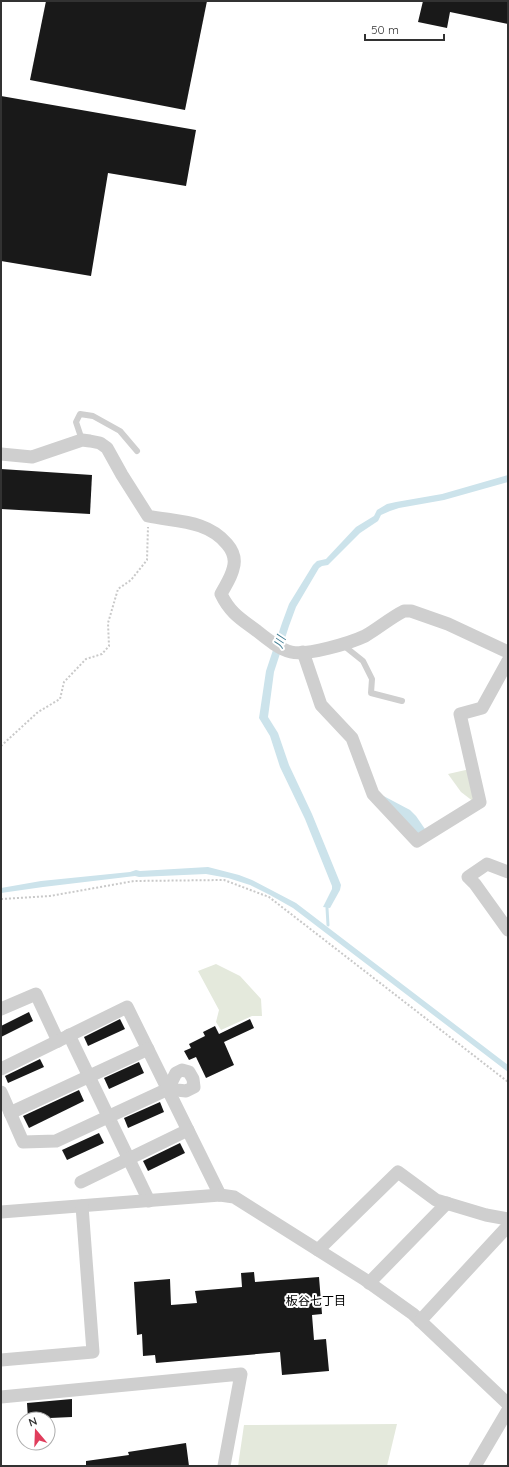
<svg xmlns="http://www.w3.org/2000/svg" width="509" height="1467" viewBox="0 0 509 1467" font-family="Quicksand,'Noto Sans JP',sans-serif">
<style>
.green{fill:#e4e9dc}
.water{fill:#cce3eb}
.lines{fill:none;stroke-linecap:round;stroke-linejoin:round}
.stream{stroke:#cce3eb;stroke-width:3}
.building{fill:#191919}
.path{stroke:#c9c9c9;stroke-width:2;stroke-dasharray:2 2;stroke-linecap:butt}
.service{stroke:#cfcfcf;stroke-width:6}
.minor{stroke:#cfcfcf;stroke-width:13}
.labels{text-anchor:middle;stroke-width:4;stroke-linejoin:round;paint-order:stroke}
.water-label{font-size:12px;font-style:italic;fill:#417d93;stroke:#fff}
.neighbourhood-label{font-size:12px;fill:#000;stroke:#fff}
</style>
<rect width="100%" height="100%" fill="#fff"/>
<g class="green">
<path d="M470 769 474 802 461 792 448 774Z"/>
<path d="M216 964 240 976 261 999 262 1016H252L221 1030 216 1022 219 1010 198 971Z"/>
<path d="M397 1424 387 1466H238L244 1425Z"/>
</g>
<g class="water">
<path d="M508 475V482L444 500 399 508 390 511 381 515 378 521 360 533 328 565 322 566 319 568 296 607 289 626 274 672 268 717 278 733 289 765 312 814 341 885 340 890 330 908 323 907 332 889V886L305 819 280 767 270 736 259 718 266 671 282 623 289 604 313 565 317 561 326 559 356 527 374 516 377 510 387 504 396 502 442 494Z"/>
<path d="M376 792 410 810 416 816 427 832 417 838Z"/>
<path d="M208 867 239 875 252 880 296 903 508 1065V1072L293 908 270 895 250 885 228 878 206 874 139 877 135 876 43 887 1 893V888L41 881 130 872 136 870 140 871Z"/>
</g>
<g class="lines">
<path class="stream" d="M328 925 327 908 328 905"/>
</g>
<g class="building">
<path d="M46 1H207L185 110 30 80Z"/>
<path d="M423 1H508V24L450 12 447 28 418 22Z"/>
<path d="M1 96 196 130 186 186 108 173 91 276 1 261Z"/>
<path d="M1 469 92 475 90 514 1 509Z"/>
<path d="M29 1012 33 1021 1 1037V1026Z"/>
<path d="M120 1019 125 1029 88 1046 84 1037Z"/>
<path d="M250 1019 254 1028 224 1042 234 1065 206 1078 196 1057 189 1060 184 1051 191 1048 189 1044 205 1036 203 1032 215 1026 219 1034Z"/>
<path d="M40 1059 44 1067 8 1083 5 1076Z"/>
<path d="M139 1062 144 1073 109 1089 104 1078Z"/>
<path d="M79 1090 84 1101 29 1128 23 1116Z"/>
<path d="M160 1102 164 1112 128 1128 124 1118Z"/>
<path d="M99 1133 104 1143 67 1160 62 1150Z"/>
<path d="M180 1143 185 1153 148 1171 143 1161Z"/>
<path d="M254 1272 255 1282 319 1277 322 1314 312 1315 314 1340 326 1339 329 1371 282 1375 280 1352 156 1363 155 1355 143 1356 142 1334 137 1335 134 1282 170 1279 171 1305 197 1303 195 1291 242 1287 241 1273Z"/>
<path d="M72 1399V1417L28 1419 27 1403Z"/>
<path d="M186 1443 189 1466H86V1461L129 1455 128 1452Z"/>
</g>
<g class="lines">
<g class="path">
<path d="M1 746 38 712 60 699 64 682 86 659 102 654 109 646 108 623 118 589 131 580 147 560 148 527"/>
<path d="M1 899 50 896 134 881 224 880 269 897 508 1082"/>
</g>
<g class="service">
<path d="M82 440 76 422 80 414 93 416 120 431 137 451"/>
<path d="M343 645 363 661 372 679 371 693 402 701"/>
</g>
<g class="minor">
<path d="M1 454 32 457 82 440 90 441 100 443 107 448 122 475 148 516C177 522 207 520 227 544 233 551 236 560 233 569 231 578 225 586 221 594 230 613 241 619 257 631 267 639 279 649 291 652 307 656 350 643 365 636 379 628 390 618 404 611H411L448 624 508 652"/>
<path d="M303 652 321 705 352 738 373 794 417 841 480 802 460 714 482 708 508 661"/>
<path d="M508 872 487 864 468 877 475 884 508 930"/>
<path d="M1 1009 36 994 58 1041"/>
<path d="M69 1035 149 1201"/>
<path d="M1 1069 127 1007 220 1195"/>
<path d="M1 1092 23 1142 56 1141 168 1089 186 1091 194 1087 193 1079 189 1072 182 1070 176 1073 168 1089"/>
<path d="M10 1113 148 1049"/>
<path d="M81 1182 188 1130"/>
<path d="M1 1212 220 1195 234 1197 364 1279 413 1314 508 1404"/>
<path d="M318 1250 398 1172 436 1200 486 1215 508 1219"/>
<path d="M369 1283 447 1203"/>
<path d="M420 1321 508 1226"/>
<path d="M1 1360 93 1352 82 1206"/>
<path d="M1 1397 241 1374 224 1466"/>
<path d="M475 1466 508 1410"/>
</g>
</g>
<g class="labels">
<g class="water-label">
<text transform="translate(280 642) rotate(-71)" y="4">川</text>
</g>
<g class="neighbourhood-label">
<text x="316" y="1305">板谷七丁目</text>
</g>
</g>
<rect width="509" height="1467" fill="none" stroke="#323232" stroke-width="4"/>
<g transform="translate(36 1431) rotate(341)"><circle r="19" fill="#ffffff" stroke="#adadad"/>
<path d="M0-3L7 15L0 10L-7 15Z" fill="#e03d5c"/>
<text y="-6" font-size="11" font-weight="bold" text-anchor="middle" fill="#323232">N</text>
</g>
<path d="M365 34v6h79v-6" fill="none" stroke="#323232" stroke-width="2"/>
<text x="371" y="34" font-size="12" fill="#323232" stroke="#ffffff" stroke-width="3" paint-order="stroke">50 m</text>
</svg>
